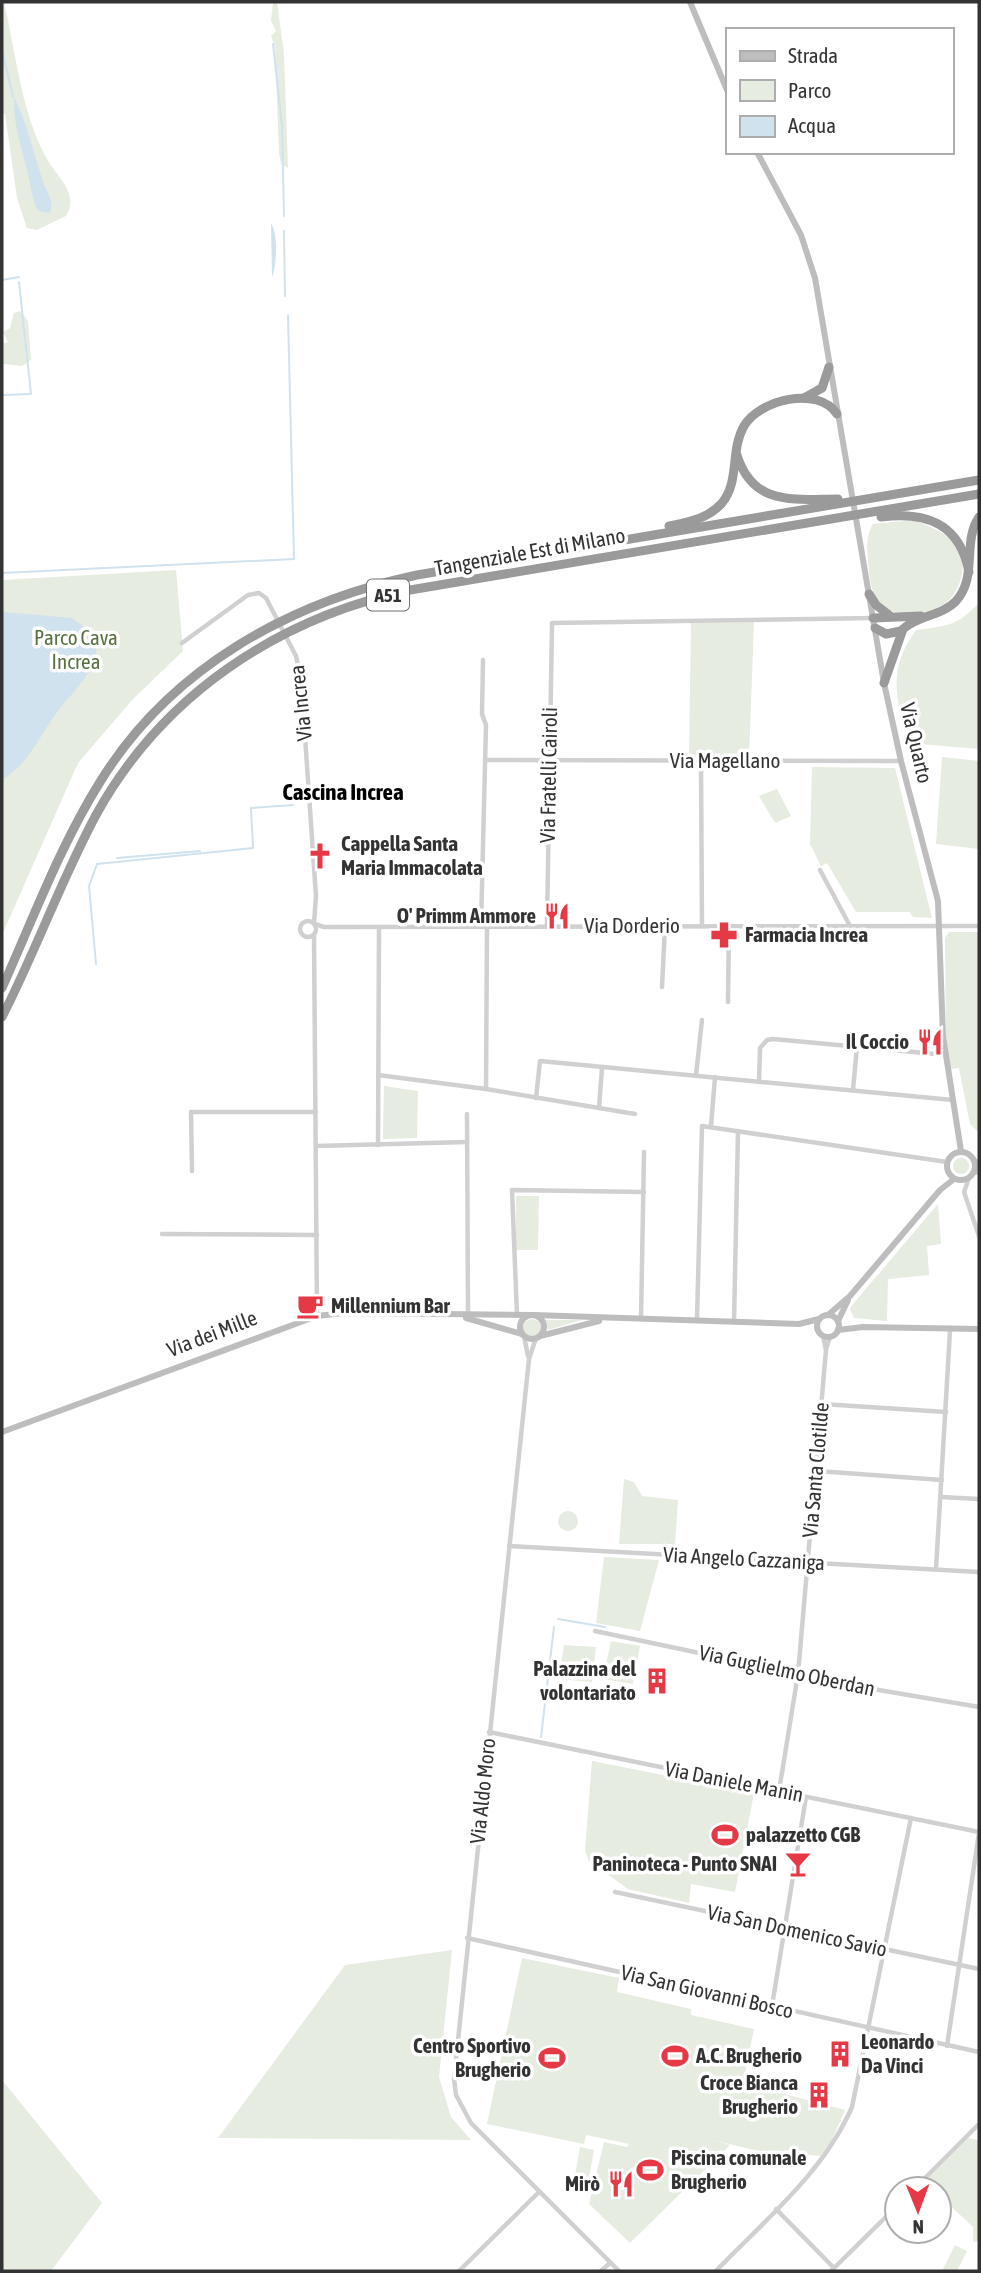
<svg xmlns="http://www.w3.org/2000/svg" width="981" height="2273" viewBox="0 0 981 2273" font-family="'Asap Condensed',sans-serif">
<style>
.green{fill:#e6ecdf}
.water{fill:#cfe2ee}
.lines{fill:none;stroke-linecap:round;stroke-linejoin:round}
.stream{stroke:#cfe2ee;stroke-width:2}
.street{stroke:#d0d0d0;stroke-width:4.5}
.secondary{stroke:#bdbdbd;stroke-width:6}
.highway{stroke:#9a9a9a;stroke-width:9}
.labels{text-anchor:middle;stroke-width:7;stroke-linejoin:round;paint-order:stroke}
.shield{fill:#fff;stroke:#707070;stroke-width:2}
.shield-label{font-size:19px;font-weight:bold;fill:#333}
.street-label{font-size:21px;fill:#333;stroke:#fff}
.park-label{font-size:21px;fill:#56703f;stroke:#fff}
.poi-label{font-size:21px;font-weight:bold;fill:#333;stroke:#fff;text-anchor:start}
.neighbourhood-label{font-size:23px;font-weight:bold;fill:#000;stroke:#fff}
</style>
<rect width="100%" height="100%" fill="#fff"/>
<g class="green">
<path d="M2 2H4C16 53 21 113 47 159 57 177 80 194 66 216L37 230 27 228 17 198 5 114H2Z"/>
<path d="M273 2H277L284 54 288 168 281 164 279 153 275 47 271 36 276 31 271 21Z"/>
<path d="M20 311 28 321 31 360 22 366 3 364 2 344 8 342 3 332 10 328 14 313Z"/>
<path d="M914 520C926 525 942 531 952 540 969 554 964 583 951 598 939 613 902 618 886 609 874 602 870 583 869 571 868 554 864 539 873 524Z"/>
<path d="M176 570 183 651 133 699 78 763 2 935V580Z"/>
<path d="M979 603V749L908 743C897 699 886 671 916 630 947 626 957 626 979 603Z"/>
<path d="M754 622 749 758H689L691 623Z"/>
<path d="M942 757 979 761V849L936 844Z"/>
<path d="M812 767 895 768 932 918 913 917 910 912H856L827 863 821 866 810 844Z"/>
<path d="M777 789 791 816 775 823 759 796Z"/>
<path d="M949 932H979V1133L970 1124 959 1068 951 1069 946 1035 945 938Z"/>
<path d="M384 1086 418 1091 417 1138 383 1139Z"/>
<circle cx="961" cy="1166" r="8"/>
<path d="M516 1196H539L538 1250H516Z"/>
<path d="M938 1204 941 1244 927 1246 929 1275 888 1279 887 1321 854 1318 850 1309 853 1304Z"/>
<circle cx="532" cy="1328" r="9"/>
<path d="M582 1320 548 1330 545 1321 546 1320Z"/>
<path d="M624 1479 634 1482 642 1496 678 1500 675 1544H619Z"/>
<circle cx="568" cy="1521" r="10"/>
<path d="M604 1557 659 1560 640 1631 596 1623Z"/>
<path d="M611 1641 640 1646 633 1684 603 1679Z"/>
<path d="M564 1645 596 1647 592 1682 559 1679Z"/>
<path d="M592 1761 754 1793 735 1892 691 1884 689 1903 628 1889 589 1861 585 1851Z"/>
<path d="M452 1950 439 2077 451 2117 471 2140 218 2138 345 1965Z"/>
<path d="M522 1958 619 1978 617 1992 691 2009V2015L754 2029 743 2083 845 2110 831 2142 820 2156 808 2155 801 2161 712 2140 730 2145 630 2243 589 2204 604 2142 627 2147 629 2144 586 2135 584 2144 487 2124Z"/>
<path d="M2 2080 102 2203 51 2271H2Z"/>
<path d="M968 2138 979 2140V2241L973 2242V2227L939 2195V2189H933L925 2181Z"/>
<path d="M580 2147 594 2150 589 2178 575 2175Z"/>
<path d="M955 2245 967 2251 957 2271H942Z"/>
</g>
<g class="water">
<path d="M14 98C22 107 38 168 45 187 49 195 54 204 50 213L38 211C32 198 31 188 28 174 22 148 13 125 14 98Z"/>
<path d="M271 223C278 233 277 266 272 277Z"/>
<path d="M2 612 72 618 96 636C97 643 97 650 95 658 88 679 70 695 57 712 39 737 29 763 2 780Z"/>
</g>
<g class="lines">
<g class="stream">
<path d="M273 44 282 126 284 216"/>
<path d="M2 50 13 97"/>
<path d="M284 231 285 296"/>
<path d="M2 280 19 277"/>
<path d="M2 395 31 394 19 282"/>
<path d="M2 573 294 559 288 316"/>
<path d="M117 858 200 851"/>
<path d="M96 964 89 886 97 864 253 848 251 808 293 805"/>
<path d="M558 1619 605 1627"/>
<path d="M541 1737 554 1627"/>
</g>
<g class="street">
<path d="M182 643 248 595 259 593 266 598 296 656 301 679 316 896 314 923"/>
<path d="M486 760 901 761"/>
<path d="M701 761 702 926"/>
<path d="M820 870 850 926"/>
<circle cx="308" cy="929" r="8"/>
<path d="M315 924 324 927 979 926"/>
<path d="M547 926 552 623 873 618"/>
<path d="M481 927 486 725 482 714 483 660"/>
<path d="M314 935 317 1316"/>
<path d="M662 987 665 926"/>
<path d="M728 1002 729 926"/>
<path d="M378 1075 486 1089 635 1114"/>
<path d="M696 1075 702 1020"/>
<path d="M759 1081 760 1048 767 1040 773 1039 946 1055"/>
<path d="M486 1089 487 926"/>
<path d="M853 1090 857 1046"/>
<path d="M536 1098 540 1061 953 1100"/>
<path d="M599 1108 602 1068"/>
<path d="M467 1114 468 1314"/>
<path d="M711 1126 715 1077"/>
<path d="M378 1145 379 927"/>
<path d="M316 1146 467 1142"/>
<path d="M974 1160 979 1163"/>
<path d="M192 1171 191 1112H316"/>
<path d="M973 1173 979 1172"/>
<path d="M969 1178 964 1192 979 1236"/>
<path d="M162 1234 317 1235"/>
<path d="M517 1315 512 1190 644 1192"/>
<path d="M641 1319 644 1152"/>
<path d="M697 1320 702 1126 947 1162"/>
<path d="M734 1322 738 1131"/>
<path d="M524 1336 528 1356"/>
<path d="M536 1338 529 1359 454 2079 456 2095 471 2123 619 2271"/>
<path d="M826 1349 830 1337"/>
<path d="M822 1404 946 1412"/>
<path d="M817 1471 942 1480"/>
<path d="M941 1497 979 1499"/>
<path d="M509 1546 979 1572"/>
<path d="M936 1569 950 1331"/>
<path d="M595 1631 861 1687 979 1707"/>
<path d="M489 1732 979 1832"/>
<path d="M779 1791 798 1674 826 1350 823 1336"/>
<path d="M615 1892 979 1969"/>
<path d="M467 1938 979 2052"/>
<path d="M772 2006 806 1797"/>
<path d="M947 2046 979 1833"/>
<path d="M914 2189 979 2124"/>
<path d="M776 2209 834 2268"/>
<path d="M459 2271 539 2192"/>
<path d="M601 2271 610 2263"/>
<path d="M716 2271C764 2221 824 2172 852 2107L911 1818"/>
<path d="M831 2271 897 2206"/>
</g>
<g class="secondary">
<path d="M690 2 727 90"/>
<path d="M757 152 801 235 815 278 884 683 901 761 938 901 943 1036 961 1151"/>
<circle cx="961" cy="1166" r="14"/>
<circle cx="828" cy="1326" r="11"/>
<path d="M534 1315 799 1324 819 1319"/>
<path d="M828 1315 850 1296 940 1190 954 1179"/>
<circle cx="532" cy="1327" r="12"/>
<path d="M466 1318 522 1334"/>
<path d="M838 1321 848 1300"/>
<path d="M838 1330 863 1327 979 1329"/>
<path d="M540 1336 599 1321"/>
<path d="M2 1432 317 1316 343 1313 530 1315"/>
</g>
<g class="highway">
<path d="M804 398 822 388 829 367"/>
<path d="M737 455C753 507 795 499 838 499"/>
<path d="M881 517C927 511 960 524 969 572"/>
<path d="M669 526C688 522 708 519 722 503 740 481 730 450 744 426 759 400 818 385 837 414"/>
<path d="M869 594 876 605 889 615"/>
<path d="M873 618 921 616"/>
<path d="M875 628 886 634 901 631"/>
<path d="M884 683 903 629C918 615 942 616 956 601 978 577 962 542 979 517"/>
<path d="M2 988C33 919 60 846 100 782 170 668 290 602 417 575L979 480"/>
<path d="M2 1017C36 951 61 880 96 815 162 695 278 618 410 590L979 494"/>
</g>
</g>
<defs>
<g id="church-bare" transform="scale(2.1)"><path d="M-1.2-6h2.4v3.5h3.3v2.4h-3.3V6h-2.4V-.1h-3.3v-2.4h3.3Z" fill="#e63946" stroke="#fff" stroke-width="2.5" paint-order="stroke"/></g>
<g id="restaurant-bare" transform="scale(2.1)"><path d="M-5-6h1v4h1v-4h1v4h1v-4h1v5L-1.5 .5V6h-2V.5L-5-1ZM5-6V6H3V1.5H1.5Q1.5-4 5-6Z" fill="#e63946" stroke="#fff" stroke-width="2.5" paint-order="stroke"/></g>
<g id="pharmacy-bare" transform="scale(2.1)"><path d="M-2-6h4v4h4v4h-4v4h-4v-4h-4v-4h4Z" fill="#e63946" stroke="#fff" stroke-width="2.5" paint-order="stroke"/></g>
<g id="cafe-bare" transform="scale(2.1)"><path d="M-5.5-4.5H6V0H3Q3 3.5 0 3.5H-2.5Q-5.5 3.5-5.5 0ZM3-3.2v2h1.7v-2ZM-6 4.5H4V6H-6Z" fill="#e63946" stroke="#fff" stroke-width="2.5" paint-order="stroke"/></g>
<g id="building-bare" transform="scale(2.1)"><path d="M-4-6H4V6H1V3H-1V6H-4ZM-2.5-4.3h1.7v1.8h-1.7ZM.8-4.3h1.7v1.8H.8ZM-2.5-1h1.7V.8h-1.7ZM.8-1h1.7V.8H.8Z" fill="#e63946" stroke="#fff" stroke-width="2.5" paint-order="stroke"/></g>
<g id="stadium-bare" transform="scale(2.1)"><path d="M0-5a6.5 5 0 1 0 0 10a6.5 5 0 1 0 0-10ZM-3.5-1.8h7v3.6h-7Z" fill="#e63946" stroke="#fff" stroke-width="2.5" paint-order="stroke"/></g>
<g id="bar-bare" transform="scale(2.1)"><path d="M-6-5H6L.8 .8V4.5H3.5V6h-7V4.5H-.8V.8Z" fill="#e63946" stroke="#fff" stroke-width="2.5" paint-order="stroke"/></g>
</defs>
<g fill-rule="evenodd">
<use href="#church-bare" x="320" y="856"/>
<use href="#restaurant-bare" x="557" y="916"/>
<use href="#pharmacy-bare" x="724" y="935"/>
<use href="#restaurant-bare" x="930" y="1042"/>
<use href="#cafe-bare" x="310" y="1306"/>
<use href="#building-bare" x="657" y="1681"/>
<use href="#stadium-bare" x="725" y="1835"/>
<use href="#bar-bare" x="798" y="1864"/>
<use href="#building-bare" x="840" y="2054"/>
<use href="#stadium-bare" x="675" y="2056"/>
<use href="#stadium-bare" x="552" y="2058"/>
<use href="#building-bare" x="819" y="2095"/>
<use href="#stadium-bare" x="650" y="2170"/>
<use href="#restaurant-bare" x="621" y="2184"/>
</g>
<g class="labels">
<rect class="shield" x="367" y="579.5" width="42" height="31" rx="5"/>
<g class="shield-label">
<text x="388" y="602">A51</text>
</g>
<g class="street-label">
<text transform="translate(530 552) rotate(-10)" y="7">Tangenziale Est di Milano</text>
<text transform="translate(301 703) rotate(-96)" y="7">Via Increa</text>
<text transform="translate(916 743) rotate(77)" y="7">Via Quarto</text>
<text x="725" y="768">Via Magellano</text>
<text transform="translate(549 775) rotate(-89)" y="7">Via Fratelli Cairoli</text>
<text x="632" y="933">Via Dorderio</text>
<text transform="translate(212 1334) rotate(-21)" y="7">Via dei Mille</text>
<text transform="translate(816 1470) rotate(-85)" y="7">Via Santa Clotilde</text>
<text transform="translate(744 1559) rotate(3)" y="7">Via Angelo Cazzaniga</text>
<text transform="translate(787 1671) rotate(12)" y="7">Via Guglielmo Oberdan</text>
<text transform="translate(734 1782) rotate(11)" y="7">Via Daniele Manin</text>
<text transform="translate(483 1791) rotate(-84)" y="7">Via Aldo Moro</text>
<text transform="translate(797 1931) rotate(12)" y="7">Via San Domenico Savio</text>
<text transform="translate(707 1992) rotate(13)" y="7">Via San Giovanni Bosco</text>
</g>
<g class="park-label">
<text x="76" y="645">Parco Cava<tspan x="76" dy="24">Increa</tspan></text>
</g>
<g class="poi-label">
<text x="341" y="851">Cappella Santa<tspan x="341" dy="24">Maria Immacolata</tspan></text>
<text x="536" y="923" text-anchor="end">O' Primm Ammore</text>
<text x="745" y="942">Farmacia Increa</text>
<text x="909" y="1049" text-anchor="end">Il Coccio</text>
<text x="331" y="1313">Millennium Bar</text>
<text x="636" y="1676" text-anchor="end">Palazzina del<tspan x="636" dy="24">volontariato</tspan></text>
<text x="746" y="1842">palazzetto CGB</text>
<text x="777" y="1871" text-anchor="end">Paninoteca - Punto SNAI</text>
<text x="861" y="2049">Leonardo<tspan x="861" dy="24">Da Vinci</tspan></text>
<text x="531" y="2053" text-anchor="end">Centro Sportivo<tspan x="531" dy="24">Brugherio</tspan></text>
<text x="696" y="2063">A.C. Brugherio</text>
<text x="798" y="2090" text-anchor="end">Croce Bianca<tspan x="798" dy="24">Brugherio</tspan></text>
<text x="671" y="2165">Piscina comunale<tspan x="671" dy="24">Brugherio</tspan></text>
<text x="600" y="2191" text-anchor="end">Mirò</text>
</g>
<g class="neighbourhood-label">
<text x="343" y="800">Cascina Increa</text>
</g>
</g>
<rect width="981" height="2273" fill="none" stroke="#333333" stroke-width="7"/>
<rect x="726" y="28" width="228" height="126" fill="#ffffff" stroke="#adadad" stroke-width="2"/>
<rect x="740" y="51" width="35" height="10" fill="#bdbdbd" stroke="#adadad" stroke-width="2"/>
<text x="788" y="63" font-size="21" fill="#333333">Strada</text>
<rect x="740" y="80" width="35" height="21" fill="#e6ecdf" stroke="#adadad" stroke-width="2"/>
<text x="788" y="98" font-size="21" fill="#333333">Parco</text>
<rect x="740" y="116" width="35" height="21" fill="#cfe2ee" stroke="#adadad" stroke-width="2"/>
<text x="788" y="133" font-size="21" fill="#333333">Acqua</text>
<g transform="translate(918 2210) rotate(179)"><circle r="33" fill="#ffffff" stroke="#adadad" stroke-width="2"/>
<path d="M0-5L12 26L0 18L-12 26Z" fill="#e63946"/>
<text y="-10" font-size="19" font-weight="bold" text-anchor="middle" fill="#333333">N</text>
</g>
</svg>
